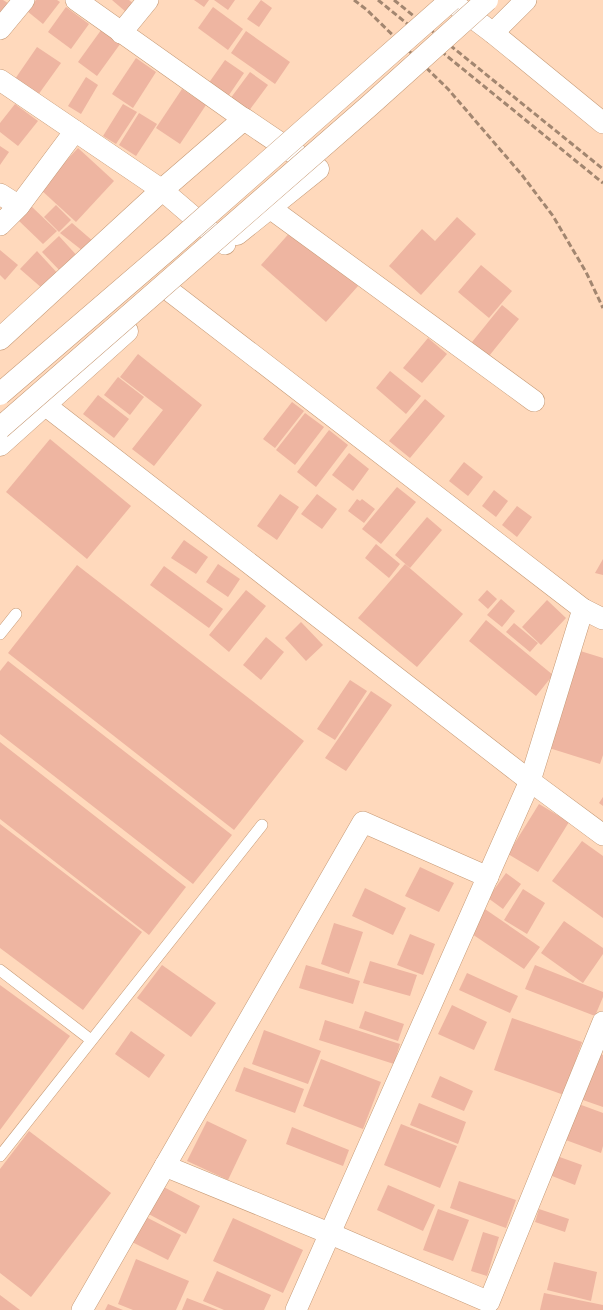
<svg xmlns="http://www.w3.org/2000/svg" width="603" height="1310" viewBox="0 0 603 1310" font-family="'Fira Sans',sans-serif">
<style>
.building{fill:#eeb5a1}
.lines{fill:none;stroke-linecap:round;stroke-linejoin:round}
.lane-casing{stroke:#c69a76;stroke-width:12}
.street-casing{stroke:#c69a76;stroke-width:22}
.secondary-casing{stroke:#c69a76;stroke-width:23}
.lane{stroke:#fff;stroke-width:11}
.street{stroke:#fff;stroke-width:21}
.secondary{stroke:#fff;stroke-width:22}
.rail{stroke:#a28670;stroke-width:3;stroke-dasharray:6 3;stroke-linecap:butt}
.secondary-bridge-casing{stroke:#c69a76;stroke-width:23;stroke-linecap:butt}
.secondary-bridge{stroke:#fff;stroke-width:22}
</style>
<rect width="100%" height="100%" fill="#ffd9bc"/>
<g class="building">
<path d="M0 0H3L11 5 0 20Z"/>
<path d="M36 0H57L60 2 43 24 27 11Z"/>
<path d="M112 0H129L134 4 126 12Z"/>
<path d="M194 0H209L204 7Z"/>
<path d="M214 0H235L228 10Z"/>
<path d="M261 0 272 8 259 27 247 19Z"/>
<path d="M66 7 89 24 71 49 48 32Z"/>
<path d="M213 7 243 29 228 50 198 28Z"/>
<path d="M104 26 123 40 97 76 78 62Z"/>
<path d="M246 31 290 62 275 84 231 53Z"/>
<path d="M37 47 61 63 38 95 15 79Z"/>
<path d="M136 58 156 72 133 108 112 94Z"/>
<path d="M225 60 244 73 227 98 208 84Z"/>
<path d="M250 72 268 85 248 112 230 99Z"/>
<path d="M86 77 98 85 81 114 68 106Z"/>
<path d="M182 89 206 105 180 144 156 128Z"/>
<path d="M15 104 38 121 18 146 0 132V123Z"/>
<path d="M123 104 137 112 116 144 103 136Z"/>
<path d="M139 113 157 124 136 156 119 145Z"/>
<path d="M0 146 9 152 0 165Z"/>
<path d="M78 148 114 181 76 222 40 189Z"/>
<path d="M30 205 57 231 43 244 17 219Z"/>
<path d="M56 205 71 220 59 232 44 217Z"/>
<path d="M457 217 476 234 421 295 389 266 422 229 435 241Z"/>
<path d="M72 223 94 242 83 251 60 233Z"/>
<path d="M293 229 358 286 326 322 261 265Z"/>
<path d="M59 236 80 259 62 273 42 252Z"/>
<path d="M0 250 18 265 5 280 0 275Z"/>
<path d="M37 251 60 276 43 289 20 269Z"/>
<path d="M481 265 512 291 489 318 458 292Z"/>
<path d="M502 305 519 319 489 356 472 342Z"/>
<path d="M428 338 447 354 422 383 403 368Z"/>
<path d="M138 354 202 405 154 466 132 449 163 410 120 377Z"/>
<path d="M390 371 421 396 406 414 376 388Z"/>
<path d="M118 377 144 397 130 415 104 395Z"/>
<path d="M98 395 129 419 114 438 83 414Z"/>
<path d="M425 399 445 416 410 458 389 441Z"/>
<path d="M292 402 304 411 275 448 263 439Z"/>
<path d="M305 413 324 427 295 465 276 450Z"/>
<path d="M329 430 348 445 316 487 297 472Z"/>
<path d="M50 439 131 506 87 559 6 492Z"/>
<path d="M349 453 369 469 353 491 332 475Z"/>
<path d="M464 462 483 477 468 496 449 481Z"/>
<path d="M397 487 416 502 381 544 362 529Z"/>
<path d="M494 490 508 501 496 517 482 506Z"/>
<path d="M280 494 299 507 277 540 257 526Z"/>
<path d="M317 494 337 509 322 529 301 514Z"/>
<path d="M357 499 360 501 362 499 375 509 364 523 348 511Z"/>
<path d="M517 506 532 517 517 537 502 525Z"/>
<path d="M427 517 442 530 410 568 395 555Z"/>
<path d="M184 540 208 557 196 574 171 558Z"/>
<path d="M376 544 400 564 389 578 365 558Z"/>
<path d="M603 559V575L595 573Z"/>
<path d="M218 564 240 579 228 597 206 582Z"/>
<path d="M405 564 463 614 417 667 358 618Z"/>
<path d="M77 565 304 741 234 830 8 653Z"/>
<path d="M164 566 223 609 209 628 150 585Z"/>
<path d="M246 590 266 606 229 652 209 635Z"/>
<path d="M487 590 497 599 488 609 478 600Z"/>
<path d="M501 599 515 611 502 627 487 615Z"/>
<path d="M547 600 566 618 541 645 522 627Z"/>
<path d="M486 620 553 675 536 696 469 641Z"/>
<path d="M301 622 323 645 306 661 285 638Z"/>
<path d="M514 623 538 643 530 652 506 632Z"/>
<path d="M266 637 284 652 261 680 243 665Z"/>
<path d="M577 650 603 658V755L600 764 546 747Z"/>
<path d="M8 661 232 835 193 884 0 734V671Z"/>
<path d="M350 680 367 691 335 740 317 729Z"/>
<path d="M371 691 392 705 346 771 325 758Z"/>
<path d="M0 742 186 887 149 935 0 819Z"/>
<path d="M603 797V806L599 803Z"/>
<path d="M539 804 569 822 538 872 508 854Z"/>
<path d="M0 824 142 932 83 1010 0 948Z"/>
<path d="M582 841 603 856V918L552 881Z"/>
<path d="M420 867 454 883 439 912 405 896Z"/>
<path d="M506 873 521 884 503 909 488 898Z"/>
<path d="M365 888 406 908 393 935 352 916Z"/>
<path d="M523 889 545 903 527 934 504 920Z"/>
<path d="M482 907 540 947 524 969 466 930Z"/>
<path d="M564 921 603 948V954L583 983 541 953Z"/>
<path d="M334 923 363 932 349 974 321 964Z"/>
<path d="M410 934 435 944 423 975 397 965Z"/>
<path d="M370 961 417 975 410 996 363 983Z"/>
<path d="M162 965 216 1003 191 1037 137 998Z"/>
<path d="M306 965 360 981 353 1004 299 988Z"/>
<path d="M535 965 603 992V997L595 1016 525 989Z"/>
<path d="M467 973 518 996 510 1013 459 990Z"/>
<path d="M0 985 70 1036 0 1130Z"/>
<path d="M452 1005 487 1022 474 1050 438 1034Z"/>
<path d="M365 1011 404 1024 398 1041 359 1028Z"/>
<path d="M512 1018 582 1042 564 1095 494 1070Z"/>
<path d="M325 1020 400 1044 394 1064 319 1040Z"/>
<path d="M264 1030 321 1051 308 1084 252 1064Z"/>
<path d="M131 1031 165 1055 149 1078 115 1054Z"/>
<path d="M597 1053 603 1055V1107L580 1099Z"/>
<path d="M321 1059 381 1082 363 1129 303 1106Z"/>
<path d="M244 1067 304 1089 295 1113 235 1091Z"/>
<path d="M440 1076 473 1091 464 1111 431 1097Z"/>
<path d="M419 1103 466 1122 458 1144 410 1125Z"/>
<path d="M576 1103 603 1113V1146L601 1153 563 1139Z"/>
<path d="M207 1121 247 1140 228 1180 187 1161Z"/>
<path d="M401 1124 457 1146 440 1188 384 1165Z"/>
<path d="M292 1127 349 1150 343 1166 286 1144Z"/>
<path d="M29 1131 111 1193 31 1297 0 1273V1169Z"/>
<path d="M554 1155 582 1165 575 1185 547 1174Z"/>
<path d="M459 1181 516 1200 506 1228 450 1208Z"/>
<path d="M158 1184 200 1206 186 1234 143 1211Z"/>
<path d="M388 1185 435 1205 423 1231 377 1210Z"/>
<path d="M438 1209 469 1220 453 1261 423 1250Z"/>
<path d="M539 1209 569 1219 565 1232 535 1222Z"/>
<path d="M144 1216 181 1235 168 1260 132 1242Z"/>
<path d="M233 1218 303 1250 283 1293 213 1261Z"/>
<path d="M483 1232 499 1237 487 1276 471 1271Z"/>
<path d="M136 1259 189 1281 176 1310H133L118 1304Z"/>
<path d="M554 1262 597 1272 591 1301 547 1290Z"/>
<path d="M217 1271 271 1295 264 1310H224L203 1301Z"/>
<path d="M544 1293 603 1305V1310H540Z"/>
<path d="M0 1295 20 1310H0Z"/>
<path d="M187 1298 218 1310H182Z"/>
<path d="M108 1304 123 1310H105Z"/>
</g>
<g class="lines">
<g class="lane-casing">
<g id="lane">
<path d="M0 634 16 614"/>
<path d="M0 970 91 1040"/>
<path d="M0 1156 262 825"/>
</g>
</g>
<g class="street-casing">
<g id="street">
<path d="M76 0 244 119"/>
<path d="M449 0 493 33 603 123"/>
<path d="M0 29 24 0"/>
<path d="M121 33 148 0"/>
<path d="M493 33 526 0"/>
<path d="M0 80 162 190 225 244"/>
<path d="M0 194 19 206"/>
<path d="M270 208 534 401"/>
<path d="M0 225 19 206 75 131"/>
<path d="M171 292 583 609 603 619"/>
<path d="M45 405 530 781 603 835"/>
<path d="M165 1166 331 1234 489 1302 603 1022"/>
<path d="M82 1310 363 822 488 877"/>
<path d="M296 1310 530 781 583 609"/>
</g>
</g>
<g class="secondary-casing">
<g id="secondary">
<path d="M0 339 162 190 244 119 318 169 237 234"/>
<path d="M0 445 127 331"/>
</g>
</g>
<use href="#lane" class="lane"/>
<use href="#street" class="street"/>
<use href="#secondary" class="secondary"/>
<g class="rail">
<path d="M354 0 367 10 448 89 522 175 553 216 586 272 603 308"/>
<path d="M378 0 603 183"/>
<path d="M394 0 603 169"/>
</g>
<g class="secondary-bridge-casing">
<g id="secondary-bridge">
<path d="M0 394 171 247 451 0"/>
<path d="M0 428 369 106 487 0"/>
</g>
</g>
<use href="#secondary-bridge" class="secondary-bridge"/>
</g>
</svg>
